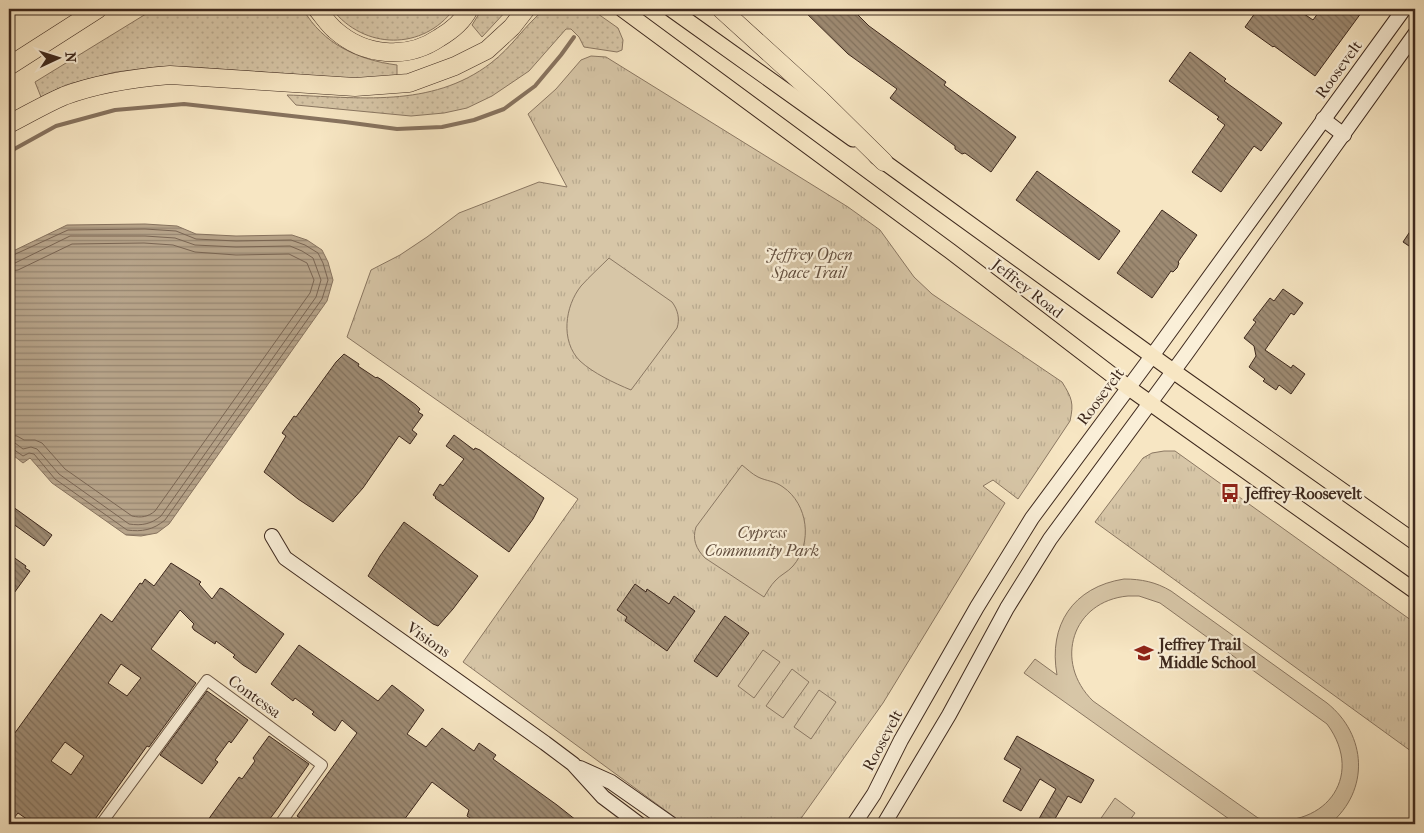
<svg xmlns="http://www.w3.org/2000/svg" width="1424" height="833" viewBox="0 0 1424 833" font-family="'IM FELL French Canon',serif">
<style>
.grass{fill:url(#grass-dots);stroke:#8a7762}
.park{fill:url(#park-tufts);stroke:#8a7762}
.pitch{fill:#d7c6a7;stroke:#8a7762;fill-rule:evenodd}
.water{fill:url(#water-rules);stroke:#87735f}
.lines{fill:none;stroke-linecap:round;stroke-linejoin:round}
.shore{stroke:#7a6654;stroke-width:1}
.stream{stroke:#87735f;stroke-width:4}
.building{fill:url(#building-back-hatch);stroke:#3d281d;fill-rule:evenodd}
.street-casing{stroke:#6c5846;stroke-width:12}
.secondary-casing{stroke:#3d281d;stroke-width:16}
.primary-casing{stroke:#3d281d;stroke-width:17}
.highway-casing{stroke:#3d281d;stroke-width:19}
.street{stroke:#faefd8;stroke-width:10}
.secondary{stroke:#faefd8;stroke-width:14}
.primary{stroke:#f7e6c3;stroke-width:15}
.highway{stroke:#f7e6c3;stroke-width:18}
.labels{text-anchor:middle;stroke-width:4.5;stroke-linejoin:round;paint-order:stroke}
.street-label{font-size:16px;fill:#3d281d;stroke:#faefd8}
.park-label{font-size:16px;font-style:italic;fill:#645040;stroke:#faefd8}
.poi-label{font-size:16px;font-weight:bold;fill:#3d281d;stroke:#faefd8;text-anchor:start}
</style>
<defs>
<pattern id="grass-dots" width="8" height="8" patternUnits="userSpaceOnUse" patternTransform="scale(1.25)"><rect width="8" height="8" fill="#d7c6a7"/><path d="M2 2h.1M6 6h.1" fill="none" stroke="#b9aa8f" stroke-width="1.8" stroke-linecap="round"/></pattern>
<pattern id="park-tufts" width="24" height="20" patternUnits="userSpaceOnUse" patternTransform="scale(1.25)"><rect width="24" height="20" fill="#d7c6a7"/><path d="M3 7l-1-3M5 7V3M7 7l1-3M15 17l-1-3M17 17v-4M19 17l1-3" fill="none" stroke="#b9aa8f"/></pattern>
<pattern id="water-rules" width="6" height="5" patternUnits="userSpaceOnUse" patternTransform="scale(1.25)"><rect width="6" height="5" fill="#b8a58b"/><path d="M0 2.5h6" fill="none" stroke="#978671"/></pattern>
<pattern id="building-back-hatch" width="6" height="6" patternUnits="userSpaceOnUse" patternTransform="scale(1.25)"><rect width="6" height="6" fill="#9e8b73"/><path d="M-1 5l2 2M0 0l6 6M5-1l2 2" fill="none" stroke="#82725e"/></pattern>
</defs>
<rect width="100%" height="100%" fill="#f7e6c3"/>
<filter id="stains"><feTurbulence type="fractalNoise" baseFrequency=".004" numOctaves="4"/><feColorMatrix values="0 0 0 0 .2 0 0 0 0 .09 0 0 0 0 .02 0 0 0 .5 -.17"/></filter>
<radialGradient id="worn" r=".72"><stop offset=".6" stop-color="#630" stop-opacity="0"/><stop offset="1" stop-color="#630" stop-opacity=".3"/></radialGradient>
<g class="grass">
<path d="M154 9H303C323 44 358 60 397 65V76L361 79 190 67H157L116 72 85 80 66 85 41 97 35 82Z"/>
<path d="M332 9H454C423 51 364 50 332 9Z"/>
<path d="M482 9H508L482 37 472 25Z"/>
<path d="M545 9H591L618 28 623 40 622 50 617 52 584 47 579 37 571 29H566L529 71 492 96 467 108 444 113 411 116 296 105 287 95C358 97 431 109 491 63 512 47 525 25 545 9Z"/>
</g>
<g class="park">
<path d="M591 56 606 57 848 207 880 230 914 277 932 294 1062 382C1072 398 1074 403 1070 421L1018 499 993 480 983 486 1005 503 883 703 797 824H684L463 662 578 499 347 337 371 270 400 255 427 237 459 213 539 182 567 187 528 114 556 89 581 60Z"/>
<path d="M1164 451H1175L1415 623V754L1095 522 1143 458 1152 453Z"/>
</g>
<g class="pitch">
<path d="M609 258 672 302C678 310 680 319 677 328L631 390C614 383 593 373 580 361 560 341 565 306 581 286 590 276 600 267 609 258Z"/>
<path d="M742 465C747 469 752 474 758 477 766 481 775 481 783 487 808 504 813 543 793 566 788 572 780 575 775 581 771 585 767 592 764 597L705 558C696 549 692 539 696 527Z"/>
<path d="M1124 579C1141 579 1156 582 1171 591L1327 703C1367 735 1370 790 1330 824H1236L1024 673 1035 659 1057 675C1048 625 1073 587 1124 579ZM1128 596H1139L1160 603 1327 724C1367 778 1322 833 1258 818L1093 701C1053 662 1072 601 1128 596Z"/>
<path d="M763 650 780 662 754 698 738 686Z"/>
<path d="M792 669 809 682 783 718 766 706Z"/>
<path d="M819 690 836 702 811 739 794 727Z"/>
<path d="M1115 798 1135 813 1127 824H1097Z"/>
</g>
<path class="water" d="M145 224 177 226 196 234 236 236 292 235 307 240 322 250 328 262 333 280 327 301 169 524 157 533 141 536 126 535 52 483 30 458 23 463 9 452V253L67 225Z"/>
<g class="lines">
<g class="shore">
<path d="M9 257 68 230 145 229 176 231 196 239 236 241 291 240 305 245 318 253 323 263 328 280 322 299 165 520C153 530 142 532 127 530L55 479 34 454 29 453 23 456 13 449H9"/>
<path d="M9 264 15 263 70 236H145L175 238 195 245 236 247 290 246 302 251 313 258 321 280 316 297 161 516C151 524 142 526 129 524L59 474 37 449 31 447 23 449 15 443 9 442"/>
<path d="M9 271 18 270 72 244 144 243 173 245 195 252 236 255 289 254 307 263 314 280 310 293 155 511C148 517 141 518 132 516L65 469 42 443 35 440H24L17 436 9 435"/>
</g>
<path class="stream" d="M9 152 56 126 115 110 184 104 345 122 397 129 442 127 474 120 504 109 535 86 561 55 574 37"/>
</g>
<g class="building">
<path d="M802 9H852L869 26 946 82 944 85 1016 137 991 172 965 153 962 154 955 149V146L890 98 897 89 848 54Z"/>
<path d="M1258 9H1297L1313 20 1321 9H1364L1315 76 1274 46 1273 47 1245 27Z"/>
<path d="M1190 52 1226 79 1224 81 1282 123 1261 151 1254 146 1221 192 1192 172 1225 125 1217 119 1219 117 1169 81Z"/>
<path d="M1037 171 1120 231 1099 260 1016 200Z"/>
<path d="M1162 210 1197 235 1178 262 1179 263 1177 268 1173 272 1171 271 1152 298 1117 273Z"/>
<path d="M1415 224V250L1403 242Z"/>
<path d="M1283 289 1303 303 1294 315 1291 313 1265 350 1291 368 1293 365 1305 374 1291 394 1279 385 1276 390 1263 381 1265 379 1249 367 1256 356 1254 346 1244 338 1256 322 1253 320 1270 298 1274 301Z"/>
<path d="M344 354 359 364 358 366 376 378 377 377 382 380 416 405 420 409 418 412 423 415 412 430 417 434 410 444 399 436 363 488 333 522 298 499 264 472 286 436 282 433 294 416 296 417 336 362Z"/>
<path d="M454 435 474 450 475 448 480 450 544 498 533 519 509 552 435 498 436 497 433 495 440 484 443 486 464 459 446 446Z"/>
<path d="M9 504 52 535 44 546 9 521Z"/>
<path d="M404 522 478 576 453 609 438 626 433 624 368 576 380 556Z"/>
<path d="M9 554 26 566 25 568 30 571 9 600Z"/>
<path d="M171 563 198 580 201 582 199 584 212 599 220 588 223 589 284 634 256 673 243 665 233 657 235 655 216 641 215 644 194 630 192 627 194 624 180 610 151 649 196 683 149 747 147 746 93 822 90 824H34L18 813 9 824V741L99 617 101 614 112 622 140 583 142 584 145 579 154 586ZM121 664 141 678 127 696 108 683ZM65 742 84 756 71 775 51 761Z"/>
<path d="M635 584 646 592 647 589 669 604 674 596 695 611 667 651 625 621 627 617 617 610Z"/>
<path d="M725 616 749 633 717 677 694 661Z"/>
<path d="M299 645 378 701 392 685 418 705 424 710 407 734 426 747 442 728 474 751 479 743 496 755 493 759 557 805 581 824H479L467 816 469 810 432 782 401 824H308L297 816 357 733 342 720 335 731 332 729 312 714 314 712 295 698 293 701 271 684Z"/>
<path d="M207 691 248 720 231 743 229 741 215 760 218 762 202 784 160 755Z"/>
<path d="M269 736 309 764 278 808 266 824H205L239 777 242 779 255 761 253 758Z"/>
<path d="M1017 736 1094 780 1081 803 1068 796 1052 824H1036L1056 789 1040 779 1021 811 1003 801 1021 769 1004 759Z"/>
</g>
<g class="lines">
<g class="street-casing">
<path id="street" d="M101 824 207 680 322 765 280 824"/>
</g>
<g class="secondary-casing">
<g id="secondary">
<path d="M1323 119 1344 135"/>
<path d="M272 536 285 558 545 743 573 764 603 797 639 824"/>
<path d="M580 768 611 782 671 824"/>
<path d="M854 824 874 794 901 740 977 607 1032 518 1152 356 1404 9"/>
<path d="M884 824 949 715 1007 608 1050 539 1186 354 1415 34"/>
</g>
</g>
<g class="primary-casing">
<g id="primary">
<path d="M622 9 950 251 1129 388 1415 591"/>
<path d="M671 9 853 139"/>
<path d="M876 156 1173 371 1415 542"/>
</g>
</g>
<g class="highway-casing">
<g id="highway">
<path d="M317 9C323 16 328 24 335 30 364 56 407 60 439 38 451 31 463 21 469 9"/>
<path d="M721 9 820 99 884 162"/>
<path d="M9 66 98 9"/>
<path d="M9 124C27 115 45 104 64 96 98 83 134 78 170 75L355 87 409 83 455 66 487 50 512 27 526 9"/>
</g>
</g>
<use href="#street" class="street"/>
<use href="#secondary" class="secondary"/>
<use href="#primary" class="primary"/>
<use href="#highway" class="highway"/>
</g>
<defs>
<g id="bus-bare" transform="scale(1.5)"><path d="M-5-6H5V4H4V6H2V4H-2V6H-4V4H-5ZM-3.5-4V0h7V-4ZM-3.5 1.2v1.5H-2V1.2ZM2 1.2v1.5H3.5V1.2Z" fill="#8f2418" stroke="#faefd8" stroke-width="2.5" paint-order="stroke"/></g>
<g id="school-bare" transform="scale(1.5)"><path d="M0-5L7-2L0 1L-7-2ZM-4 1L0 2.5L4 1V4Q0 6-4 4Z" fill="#8f2418" stroke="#faefd8" stroke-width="2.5" paint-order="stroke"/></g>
</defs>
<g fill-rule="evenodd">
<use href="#bus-bare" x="1230" y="493"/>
<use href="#school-bare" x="1144" y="653"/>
</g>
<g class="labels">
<g class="street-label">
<text transform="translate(1338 69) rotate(-54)" y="6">Roosevelt</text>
<text transform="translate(1028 288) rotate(38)" y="6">Jeffrey Road</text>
<text transform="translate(1100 396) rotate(-53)" y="6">Roosevelt</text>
<text transform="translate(429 639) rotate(35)" y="6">Visions</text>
<text transform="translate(255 696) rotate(36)" y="6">Contessa</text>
<text transform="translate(882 740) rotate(-62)" y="6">Roosevelt</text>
</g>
<g class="park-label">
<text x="809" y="260">Jeffrey Open<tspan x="809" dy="18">Space Trail</tspan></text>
<text x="762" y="538">Cypress<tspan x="762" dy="18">Community Park</tspan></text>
</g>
<g class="poi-label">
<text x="1245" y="499">Jeffrey-Roosevelt</text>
<text x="1159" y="650">Jeffrey Trail<tspan x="1159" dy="18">Middle School</tspan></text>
</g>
</g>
<rect width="1424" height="833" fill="none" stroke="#f7e6c3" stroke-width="30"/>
<rect x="10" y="10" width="1404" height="813" fill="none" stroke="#3d281d" stroke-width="2.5"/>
<rect x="15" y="15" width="1394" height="803" fill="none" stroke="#3d281d"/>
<g transform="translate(58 58) rotate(86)" stroke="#faefd8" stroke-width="4" paint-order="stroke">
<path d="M0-4L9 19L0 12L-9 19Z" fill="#3d281d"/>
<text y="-8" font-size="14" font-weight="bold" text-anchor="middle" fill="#3d281d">N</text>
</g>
<rect width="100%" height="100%" filter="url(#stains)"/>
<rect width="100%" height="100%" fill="url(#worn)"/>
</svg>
